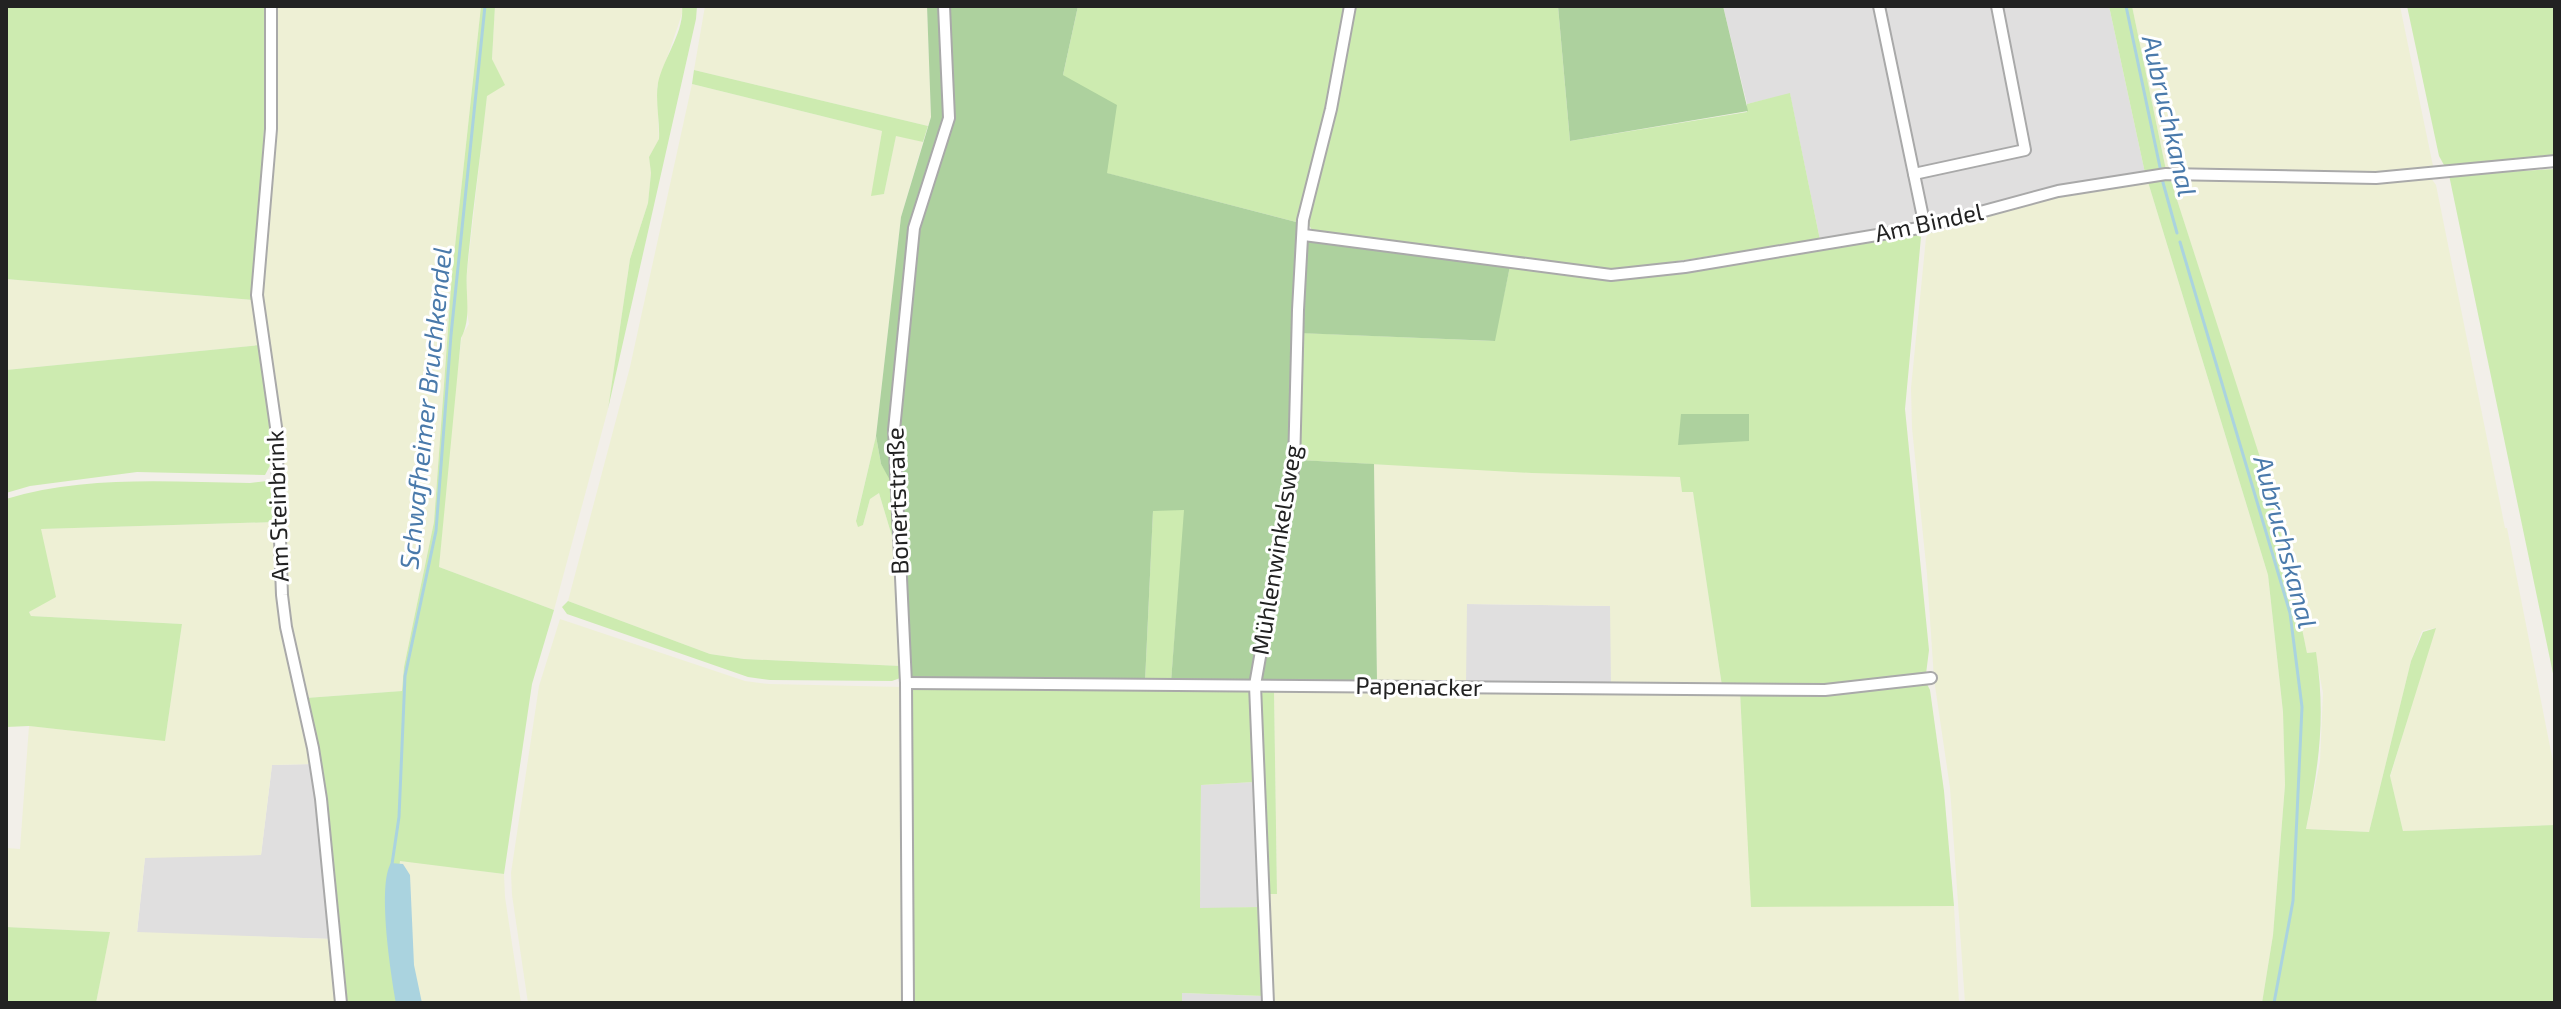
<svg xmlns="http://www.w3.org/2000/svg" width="2561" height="1009" viewBox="0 0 2561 1009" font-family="'Exo 2',sans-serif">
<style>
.residential{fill:#e0dfdf}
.farmland{fill:#eef0d5}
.grass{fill:#cdebb0}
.forest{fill:#add19e}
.water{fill:#aad3df}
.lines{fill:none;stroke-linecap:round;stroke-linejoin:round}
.stream{stroke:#aad3df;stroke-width:3}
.street-casing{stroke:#a9a9a9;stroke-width:14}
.street{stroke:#fff;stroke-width:10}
.labels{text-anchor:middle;stroke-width:6;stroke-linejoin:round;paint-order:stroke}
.street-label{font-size:24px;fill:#222;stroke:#fff}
.water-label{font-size:26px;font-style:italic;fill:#4a7aab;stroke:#fff}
</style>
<rect width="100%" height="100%" fill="#f2efe9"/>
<g class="residential">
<path d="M1723 6H2109L2145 173 1915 225 1820 240 1790 94 1747 104Z"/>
<path d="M1466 604 1611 606V684H1466Z"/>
<path d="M313 764 333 939 137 933 145 857 261 855 272 765Z"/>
<path d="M1254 782 1260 907 1200 909 1201 785Z"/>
<path d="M1182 993 1264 996 1265 1003H1182Z"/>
</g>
<g class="farmland">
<path d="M278 6H481L452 274 434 522 404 667 402 691 306 698 290 626 283 485 260 295 274 129Z"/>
<path d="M495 6H682L683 11 657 87 659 141 649 157 651 173 648 203 630 259 608 409 554 610 439 567 452 412 462 335 469 324 466 307 467 273 487 95 504 85 492 59Z"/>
<path d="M705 6H927L931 117 928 126 694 70Z"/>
<path d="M2132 6H2400L2433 166 2429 169 2360 175 2166 170Z"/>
<path d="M692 84 882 131 872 195 884 194 896 135 923 142 901 217 876 436 856 520 863 525 870 499 879 493 894 543 901 666 744 659 710 654 568 601 630 367Z"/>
<path d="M2425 177 2431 178 2436 185 2505 528H2507L2555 772V825L2403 831 2390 777 2435 628 2422 631 2411 661 2369 832 2306 829 2320 762 2323 693 2315 652 2307 653 2290 570 2265 476 2170 178 2363 182Z"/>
<path d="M2148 182 2268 575 2283 712 2285 785 2273 935 2262 1003H1965L1950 788 1934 679 1927 574 1912 428 1911 388 1926 238 1931 228 2058 194Z"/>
<path d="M6 279 253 300 260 345 6 370Z"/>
<path d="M1374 464 1681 477 1682 492 1693 491 1722 686 1611 684 1610 606 1467 604 1466 684 1377 681Z"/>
<path d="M275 522 279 595 313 764 272 765 261 855 145 858 137 932 333 939 338 1003H96L109 932 6 927V848L20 849 29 726 165 740 182 624 31 616 29 612 55 596 40 529Z"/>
<path d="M560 619 745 681 769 684 903 687 906 1003H528L512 895 511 873 539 686Z"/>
<path d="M1274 690 1740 692 1752 906H1954L1959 1003H1273L1267 894 1277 893Z"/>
<path d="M400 860 504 874 505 897 521 1003H406L396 898Z"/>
</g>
<g class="grass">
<path d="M6 6H267L264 129 253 300 6 279Z"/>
<path d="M481 6H495L492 59 505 85 487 96C481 154 472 212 467 271 465 294 472 318 461 338L439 567 554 610 532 684 504 874 400 861 396 898 406 1003H345L306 698 402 691 404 667 434 522 452 274Z"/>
<path d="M682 6H697L696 19 608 409 630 259 648 203 651 173 649 157 659 139C660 122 655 100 658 83 663 59 685 31 682 6Z"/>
<path d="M1078 6H1345L1336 65 1300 223 1106 173 1063 75Z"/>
<path d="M1353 6H1558L1570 141 1747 112V104L1790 93 1820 240 1609 271 1315 234 1308 224 1331 124Z"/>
<path d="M2109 6H2132L2166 170 2145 173Z"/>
<path d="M2407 6H2555V158L2449 168 2444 165 2439 156Z"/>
<path d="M694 70 928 126 923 142 896 136 884 194 871 196 882 131 692 84Z"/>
<path d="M2555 169V683L2449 175Z"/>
<path d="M2170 178 2266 476 2290 570 2307 653 2316 652C2326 717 2319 765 2306 829L2369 832 2411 661 2423 632 2436 628 2390 776 2403 831 2555 825V998L2552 1003H2262L2273 935 2285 785 2283 712 2268 575 2148 182Z"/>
<path d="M1917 232 1921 237 1905 409 1929 650 1926 674 1830 688 1722 686 1693 492H1682L1680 477 1532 473 1299 460 1303 333 1494 341 1510 266 1611 279Z"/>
<path d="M260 345 275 456 265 475 137 472 30 486 6 493V370Z"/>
<path d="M876 436 881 464 893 482 894 543 879 493 870 499 863 525 858 527 856 521Z"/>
<path d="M267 481 274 487 275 522 41 529 56 597 29 612 31 616 182 624 165 741 29 726 6 727V499C85 475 168 482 250 483Z"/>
<path d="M1153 510H1185L1171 682H1145Z"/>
<path d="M568 601 710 654 744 659 901 666 903 677 892 681 770 680 748 677 567 614 562 607Z"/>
<path d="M1921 682 1927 684 1930 690 1944 791 1954 906 1751 907 1740 692Z"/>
<path d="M917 683 1250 691 1254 782 1201 785 1200 908 1260 907 1264 996 1182 993V1003H911L910 695Z"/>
<path d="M1266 690H1274L1277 894H1267L1259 701 1261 694Z"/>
<path d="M6 927 110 932 96 1003H6Z"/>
</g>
<g class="forest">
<path d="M927 6H1078L1063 75 1117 105 1107 173 1300 223 1298 238 1510 266 1495 341 1298 333 1295 464 1299 460 1374 464 1377 681 1171 682 1184 510 1153 511 1145 682 917 681 910 675 900 481 891 482 881 464 876 436 901 217 931 117Z"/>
<path d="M1558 6H1723L1748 111 1570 141Z"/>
<path d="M1681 414H1749V441L1678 445Z"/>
</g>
<path class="water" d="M391 863 403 864 410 875 414 965 422 1003H396C391 976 377 885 391 863Z"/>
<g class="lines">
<g class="stream">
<path d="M2126 6 2161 172"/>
<path d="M2162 179 2177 233"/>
<path d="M2180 242 2290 613 2302 707 2293 901 2274 1003"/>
<path d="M392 864 399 817 405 676 436 531 451 335 485 6"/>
</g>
<g class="street-casing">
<g id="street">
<path d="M271 6V129L257 295 276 427 282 595 286 627 313 748 321 799 341 1003"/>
<path d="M1879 6 1925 227"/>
<path d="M1914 174 2025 150 1997 6"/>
<path d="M1304 235 1611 275 1685 267 1925 227 2058 191 2166 174 2376 178 2555 161"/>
<path d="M906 683 1825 690 1931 678"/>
<path d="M908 1003 906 683 894 430 914 228 949 118 944 6"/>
<path d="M1268 1003 1255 685 1294 465 1298 310 1303 220 1331 109 1350 6"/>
</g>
</g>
<use href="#street" class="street"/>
</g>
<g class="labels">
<g class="street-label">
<text transform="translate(1929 223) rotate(-12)" y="8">Am Bindel</text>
<text transform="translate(898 501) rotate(-92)" y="8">Bonertstraße</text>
<text transform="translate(278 506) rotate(-92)" y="8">Am Steinbrink</text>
<text transform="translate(1277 550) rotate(-81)" y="8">Mühlenwinkelsweg</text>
<text transform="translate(1419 687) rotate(1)" y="8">Papenacker</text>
</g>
<g class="water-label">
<text transform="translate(2169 116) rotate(77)" y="9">Aubruchkanal</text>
<text transform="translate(426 408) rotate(-84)" y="9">Schwafheimer Bruchkendel</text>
<text transform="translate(2285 542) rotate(75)" y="9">Aubruchskanal</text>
</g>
</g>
<rect width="2561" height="1009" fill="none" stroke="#222222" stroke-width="16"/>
</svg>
